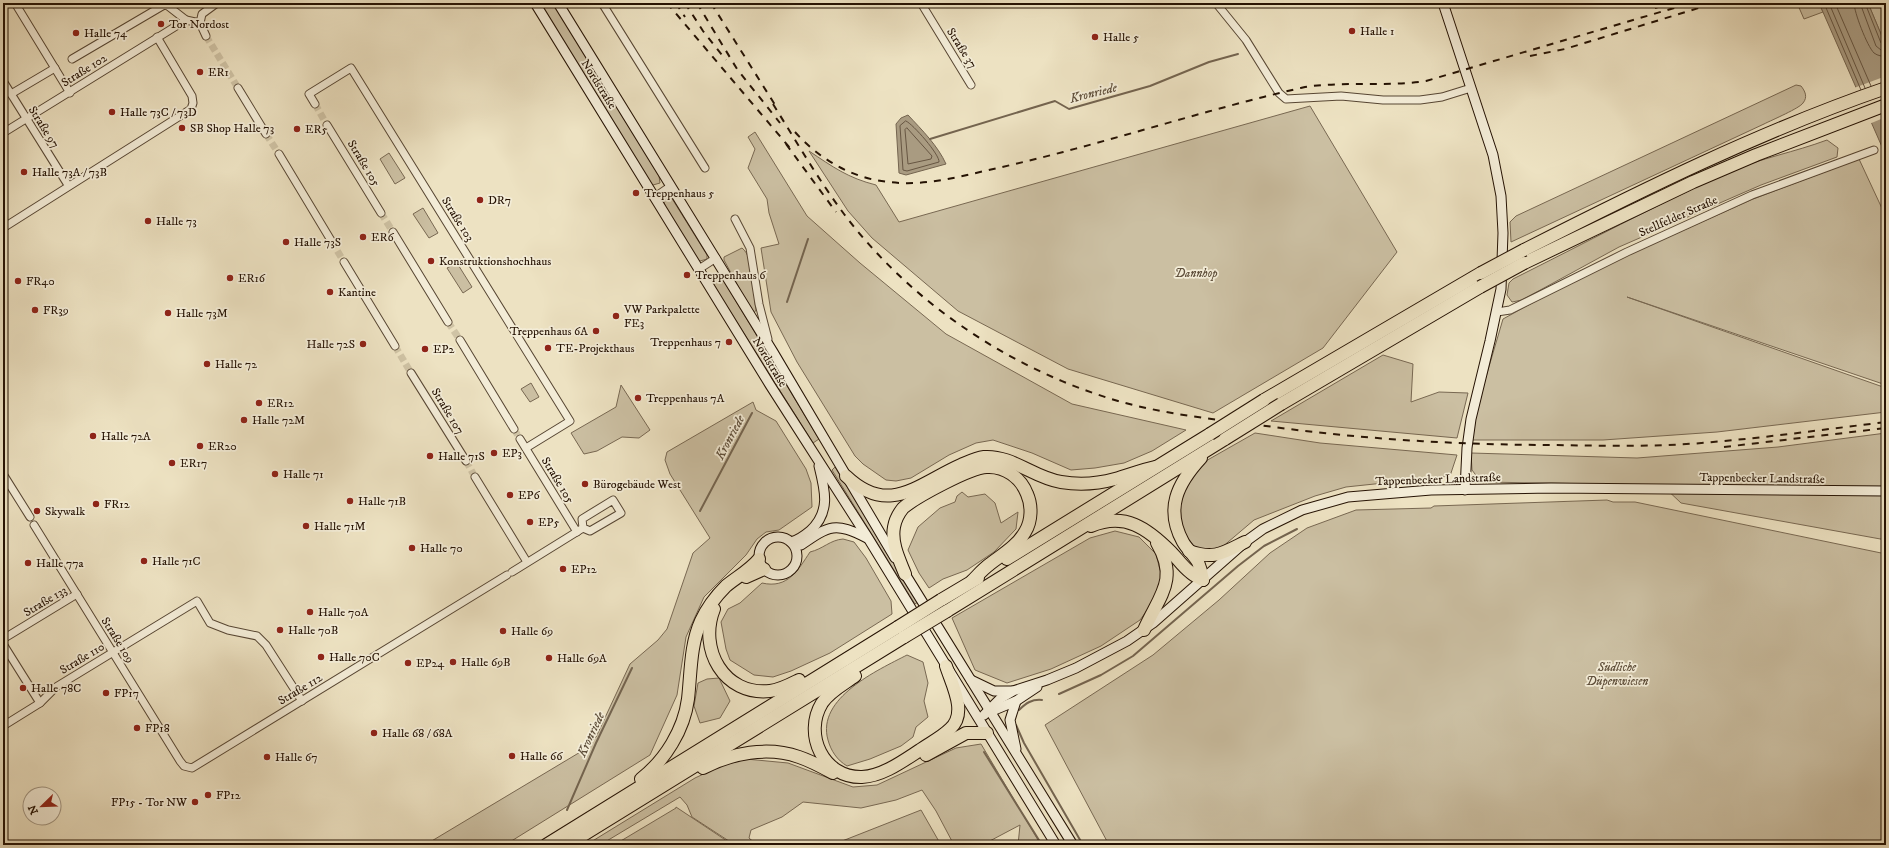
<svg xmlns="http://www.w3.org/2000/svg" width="1889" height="848" viewBox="0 0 1889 848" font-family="'IM FELL DW Pica',serif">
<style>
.green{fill:#cbbfa2;stroke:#786852}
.water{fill:#a99b81;stroke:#74644f}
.pier{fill:#ede2c2}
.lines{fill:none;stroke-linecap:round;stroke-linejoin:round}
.shore{stroke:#675642;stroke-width:1}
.stream{stroke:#74644f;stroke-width:2}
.street-tunnel{stroke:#cfc3a5;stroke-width:7;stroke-dasharray:7 3.5;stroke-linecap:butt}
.street-casing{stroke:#574633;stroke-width:9}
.secondary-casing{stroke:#251203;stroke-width:11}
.highway-casing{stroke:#251203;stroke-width:14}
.street{stroke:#f3ecd7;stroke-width:7}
.secondary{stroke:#f3ecd7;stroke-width:9}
.highway{stroke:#ede2c2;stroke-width:12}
.rail{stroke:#251203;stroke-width:2;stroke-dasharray:7 7;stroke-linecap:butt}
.highway-bridge-casing{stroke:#251203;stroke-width:14;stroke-linecap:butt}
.highway-bridge{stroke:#ede2c2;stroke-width:12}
.poi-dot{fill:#8f2418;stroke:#f3ecd7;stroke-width:1.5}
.labels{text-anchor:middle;stroke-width:3.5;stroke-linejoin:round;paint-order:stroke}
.poi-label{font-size:12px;fill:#251203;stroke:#f3ecd7;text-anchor:start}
.street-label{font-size:12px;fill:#251203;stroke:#f3ecd7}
.park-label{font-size:12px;font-style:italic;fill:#5f4f3b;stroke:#f3ecd7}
.water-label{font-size:13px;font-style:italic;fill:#60503c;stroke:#f3ecd7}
</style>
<rect width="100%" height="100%" fill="#ede2c2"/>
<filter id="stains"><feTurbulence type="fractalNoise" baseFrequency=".005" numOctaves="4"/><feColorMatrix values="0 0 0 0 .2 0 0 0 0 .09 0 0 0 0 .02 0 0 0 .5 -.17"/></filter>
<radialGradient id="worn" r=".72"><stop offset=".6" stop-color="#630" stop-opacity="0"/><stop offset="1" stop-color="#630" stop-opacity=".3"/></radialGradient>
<g class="green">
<path d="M540 3H553L659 176 660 183 653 185 650 182Z"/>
<path d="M1797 3H1819L1823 12 1804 19Z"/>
<path d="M1868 3H1886V46Z"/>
<path d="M1796 85 1801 86C1805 91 1808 97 1803 103 1800 108 1772 120 1764 124L1511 242 1510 222 1516 216Z"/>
<path d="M1310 106 1397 252 1323 348 1213 413 1068 369 958 311 872 238 848 211 809 151C833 167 848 178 876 185L899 222Z"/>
<path d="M755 132 807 216 860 263 946 334 1072 404 1186 430 1152 451 1124 463 1095 468 1071 470 1032 453 993 440 976 443 949 455 911 478 896 481 886 480 863 464 855 456 797 362 771 312 761 248 779 244 769 213 767 199 748 168 755 149 748 137Z"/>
<path d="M1827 140 1838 148 1837 157 1761 185 1619 247 1522 300 1512 302 1507 295 1509 283 1513 279C1585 243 1656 205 1729 172 1761 158 1795 152 1827 140Z"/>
<path d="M389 153 405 178 395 184 380 159Z"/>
<path d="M1859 159 1886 217V385L1627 297 1886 388V412L1717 432 1603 440H1471L1478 404 1503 319 1554 291 1579 280 1594 270 1753 199Z"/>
<path d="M671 197 707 255V259L700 261 697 259 665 206 664 201 667 198Z"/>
<path d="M423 208 438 233 429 238 413 214Z"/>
<path d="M742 248C755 258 753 294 756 310L754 313 751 310 724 260V257Z"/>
<path d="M457 263 472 287 463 293 447 268Z"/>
<path d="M715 274 722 278 819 439 813 443 716 289 711 278 712 275Z"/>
<path d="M1383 355 1413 364 1411 402 1439 392 1468 393 1457 438 1271 421Z"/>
<path d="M531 383 539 397 530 402 521 389Z"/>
<path d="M621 385 650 430 639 438 622 437 597 451 584 454 571 433 616 407Z"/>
<path d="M753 402 756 410 776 421 806 469 811 483 812 507 779 530 766 532 757 539 746 555 704 597 686 637 677 695 650 755 505 845H425L582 751 596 737 630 664 658 640 667 629 693 553 710 538 670 474 665 460 667 452Z"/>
<path d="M1255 433 1320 443 1457 455 1450 476 1346 487 1315 496 1254 520 1221 548 1205 552 1195 547 1188 539 1182 528 1179 513 1183 487 1204 462Z"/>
<path d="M1886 433V540L1681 503 1662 485 1481 482 1472 470 1471 453 1637 458 1778 447Z"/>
<path d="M835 467 918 602 915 604 832 470Z"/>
<path d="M962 492 968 497 985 494 995 503 1001 523 1018 512 1016 529 994 552 967 570 943 579 929 588 919 573 908 550 918 527 940 508 955 502 957 496Z"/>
<path d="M1607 500 1613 502H1635L1886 554V845H1109L1045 725 1153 655 1219 600 1270 553 1307 528 1356 510 1431 508 1434 506Z"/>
<path d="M1115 531 1139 537 1156 554 1162 578 1154 601 1140 620 1101 646 1051 669 1007 683 975 670 952 618 1090 538Z"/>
<path d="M843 539 854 542 866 558 891 601 892 614 830 653 791 671 773 677 754 675 730 660 726 649 721 622 728 609 740 603 762 583C788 589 798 570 810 552 823 549 830 540 843 539Z"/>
<path d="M907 655 923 662 928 683 924 701 928 717 916 727 913 737 901 746 870 759 847 766C837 760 831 751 828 740 816 698 878 670 907 655Z"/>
<path d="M719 678 730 701 720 718 700 723 694 706 698 683 707 679Z"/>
<path d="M981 744 1041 845H1018L1020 825 986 843 987 845H954L936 811 922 790 896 800 861 808 803 802 782 817 751 830 749 838 757 845H735L692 817 687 805 680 797 600 845H586L695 778 727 763 746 759 788 763 853 787 877 785 956 748Z"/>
<path d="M676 807 733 845H614L676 808Z"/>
<path d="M921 810 941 845H832Z"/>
</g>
<g class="water">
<path d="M1819 3H1868L1886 46V156Z"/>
<path d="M908 115C922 130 938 146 946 164L906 175 899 173 896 124 901 118Z"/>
</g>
<path class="pier" d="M1886 76V117L1869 124 1854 88Z"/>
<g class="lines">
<g class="shore">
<path d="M1824 3 1861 90"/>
<path d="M1829 3 1865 88"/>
<path d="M1835 3 1871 86"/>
<path d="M1854 3C1854 12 1867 46 1874 53 1878 56 1882 56 1886 57"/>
<path d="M1860 3 1876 46 1881 50 1886 51"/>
<path d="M1865 3 1881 43 1886 46"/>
<path d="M906 121C913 124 940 155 939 162L907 171 903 170 900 126Z"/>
<path d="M907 128 932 156 931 159 908 164 905 130Z"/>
</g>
<g class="stream">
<path d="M930 139 1055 101 1069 109 1150 86 1209 62 1238 54"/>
<path d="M787 302 808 239"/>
<path d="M700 511 752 413"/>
<path d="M1059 694 1101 675 1133 656 1238 566 1264 546 1297 529"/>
<path d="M1019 710C1026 703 1032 699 1042 700"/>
<path d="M1016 725 1024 743 1083 845"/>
<path d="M984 752 1042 845"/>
<path d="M567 810 596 743 632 668"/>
</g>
<g class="street-tunnel">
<path d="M206 36 238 88"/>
<path d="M315 104 327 125"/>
<path d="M266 134 279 154"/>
<path d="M381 213 393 232"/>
<path d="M332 242 344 262"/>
<path d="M448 322 460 340"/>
<path d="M395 346 411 373"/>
<path d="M514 429 520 439"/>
<path d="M466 461 475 477"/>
</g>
<g class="street-casing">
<g id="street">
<path d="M15 3 70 93"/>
<path d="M602 3 705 168"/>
<path d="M921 3 971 85"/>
<path d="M1216 3 1246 40 1279 93 1286 99 1341 96 1383 100H1420L1442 97 1471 88"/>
<path d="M200 23 202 14 217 3"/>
<path d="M200 23 206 36"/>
<path d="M72 59 164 5 168 6 186 20"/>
<path d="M3 81 68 185"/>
<path d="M238 88 266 134"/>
<path d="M11 94 55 68"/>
<path d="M315 104 309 94 351 68 570 421 526 448"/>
<path d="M327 125 381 213"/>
<path d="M3 133 186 20 200 23"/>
<path d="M279 154 332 242"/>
<path d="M655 197 671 186"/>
<path d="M735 219 750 248 759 304 768 339"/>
<path d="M3 228 191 109 193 103 192 96 157 37"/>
<path d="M393 232 448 322"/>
<path d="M344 262 395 346"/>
<path d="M699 269 716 258"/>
<path d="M1497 312 1510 310 1627 252 1752 195 1874 150"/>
<path d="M460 340 514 429"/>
<path d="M411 373 466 461"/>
<path d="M520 439 577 532"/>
<path d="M3 474 30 517"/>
<path d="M475 477 527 562"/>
<path d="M34 525 180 761 184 766 192 768 507 575"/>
<path d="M512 572 583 528 590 531 621 513 613 500 582 519 583 528"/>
<path d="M3 639 77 594"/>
<path d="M3 644 40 703"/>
<path d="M3 726 40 703 56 687 197 601 210 623 228 630 257 636 266 645 302 701"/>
</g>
</g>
<g class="secondary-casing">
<g id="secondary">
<path d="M535 3 770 385 868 538 1056 845"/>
<path d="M558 3 773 352 895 558"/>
<path d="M1443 3 1493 155 1501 196 1503 233 1501 289 1490 341 1471 419 1467 448 1465 490"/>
<circle cx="778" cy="556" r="19"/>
<path d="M791 542C799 540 804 536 810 531 831 512 825 490 819 466"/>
<path d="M801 545C830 525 835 522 867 538"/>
<path d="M902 569 1073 845"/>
<path d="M971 680 994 691H1012"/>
<path d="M1016 701 1010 720 1016 749"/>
<path d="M992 711 1016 701 1037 687"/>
<path d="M984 715 1001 698 1013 691 1047 680 1076 668 1127 641 1153 623 1245 542 1263 529 1302 510 1348 497 1431 490 1551 488 1886 491"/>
</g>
</g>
<g class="highway-casing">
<g id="highway">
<path d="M1524 250C1642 190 1761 131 1886 88"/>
<path d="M1524 263 1693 182 1756 155 1886 105"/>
<path d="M1264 400 1481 273"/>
<path d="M1281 404 1480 287"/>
<path d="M1201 458C1177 484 1165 509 1183 542 1187 549 1194 555 1198 562 1200 567 1202 574 1203 580"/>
<path d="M846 476C889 517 918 484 961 465 968 462 976 458 984 457 1012 455 1034 478 1061 482 1079 485 1097 484 1115 479 1129 475 1141 470 1155 467"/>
<path d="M1091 526C1125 512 1147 528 1171 552 1177 558 1183 567 1190 572 1194 576 1199 578 1203 580"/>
<path d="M1189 551C1214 560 1223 553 1245 542"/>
<path d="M1007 559 1210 434"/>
<path d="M905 574C899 559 891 543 894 527 895 521 899 513 903 508 916 497 971 467 987 467 1005 466 1021 478 1027 494 1032 505 1032 521 1025 532 1017 546 1003 554 990 564 983 569 978 575 972 581"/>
<path d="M746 577 764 569"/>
<path d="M941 600 978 578"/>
<path d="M714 609C698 649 724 696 770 691 780 690 791 684 799 680"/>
<path d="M947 611 1225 439"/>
<path d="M1144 630C1159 596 1179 580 1157 543"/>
<path d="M855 676C844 684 830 691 822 703 803 734 823 778 862 777 883 776 903 761 920 750 930 743 942 737 950 729 968 713 952 685 946 666"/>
<path d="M926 755 966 733H987"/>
<path d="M703 768C732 753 767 746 799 757 811 761 822 767 833 773"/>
<path d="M641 779C665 760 684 730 688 699 691 673 690 645 701 621 707 608 716 596 726 586 737 577 750 570 759 559"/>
<path d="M546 845 898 627"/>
<path d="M567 845 904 637"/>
</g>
</g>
<use href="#street" class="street"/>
<use href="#secondary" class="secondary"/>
<use href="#highway" class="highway"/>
<g class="rail">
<path d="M667 3 790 148"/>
<path d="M676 3 685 17"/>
<path d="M685 3 703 31 726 60"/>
<path d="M697 3 737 69 780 123"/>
<path d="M711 3 777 108"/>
<path d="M1655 8 1670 3"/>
<path d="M1530 56 1565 49 1715 3"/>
<path d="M773 104C796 141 818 179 844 214 877 258 921 299 966 329 1013 361 1064 385 1118 401 1164 414 1212 419 1259 425 1358 439 1457 445 1557 445 1609 446 1661 447 1713 442 1771 437 1828 429 1886 422"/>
<path d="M795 132C819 159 853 179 889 182 927 187 965 175 1002 167 1104 144 1203 110 1305 87 1346 81 1385 87 1426 81L1691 3"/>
<path d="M786 144 836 212"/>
<path d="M1724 447 1886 428"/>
</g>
<g class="highway-bridge-casing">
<g id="highway-bridge">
<path d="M1481 273 1524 250"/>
<path d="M1480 287 1524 263"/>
<path d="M1210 434 1264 400"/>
<path d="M1225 439 1281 404"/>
<path d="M898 627 941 600"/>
<path d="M904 637 947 611"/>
</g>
</g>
<use href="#highway-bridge" class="highway-bridge"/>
</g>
<g class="poi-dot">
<circle cx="161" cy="24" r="4"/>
<circle cx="1352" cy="31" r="4"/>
<circle cx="76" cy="33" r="4"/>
<circle cx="1095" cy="37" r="4"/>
<circle cx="200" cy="72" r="4"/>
<circle cx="112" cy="112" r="4"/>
<circle cx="182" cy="128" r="4"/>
<circle cx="297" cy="129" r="4"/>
<circle cx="24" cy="172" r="4"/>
<circle cx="636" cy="193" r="4"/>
<circle cx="480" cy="200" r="4"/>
<circle cx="148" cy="221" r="4"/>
<circle cx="363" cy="237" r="4"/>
<circle cx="286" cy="242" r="4"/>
<circle cx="431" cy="261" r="4"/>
<circle cx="687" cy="275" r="4"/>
<circle cx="230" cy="278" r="4"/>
<circle cx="18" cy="281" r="4"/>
<circle cx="330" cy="292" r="4"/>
<circle cx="35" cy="310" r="4"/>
<circle cx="168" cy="313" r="4"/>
<circle cx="616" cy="316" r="4"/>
<circle cx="596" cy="331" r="4"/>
<circle cx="729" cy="342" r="4"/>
<circle cx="363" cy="344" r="4"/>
<circle cx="548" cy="348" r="4"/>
<circle cx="425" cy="349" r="4"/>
<circle cx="207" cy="364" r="4"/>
<circle cx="638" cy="398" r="4"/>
<circle cx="259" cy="403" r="4"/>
<circle cx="244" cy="420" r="4"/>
<circle cx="93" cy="436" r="4"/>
<circle cx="200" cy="446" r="4"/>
<circle cx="494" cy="453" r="4"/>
<circle cx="430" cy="456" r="4"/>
<circle cx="172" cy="463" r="4"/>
<circle cx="275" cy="474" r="4"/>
<circle cx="585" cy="484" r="4"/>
<circle cx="510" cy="495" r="4"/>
<circle cx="350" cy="501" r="4"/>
<circle cx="96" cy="504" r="4"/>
<circle cx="37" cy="511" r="4"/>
<circle cx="530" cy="522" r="4"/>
<circle cx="306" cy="526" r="4"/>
<circle cx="412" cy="548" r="4"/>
<circle cx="144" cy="561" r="4"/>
<circle cx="28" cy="563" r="4"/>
<circle cx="563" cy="569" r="4"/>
<circle cx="310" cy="612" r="4"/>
<circle cx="280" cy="630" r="4"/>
<circle cx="503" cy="631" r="4"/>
<circle cx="321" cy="657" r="4"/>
<circle cx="549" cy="658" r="4"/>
<circle cx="453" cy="662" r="4"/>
<circle cx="408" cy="663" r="4"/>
<circle cx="23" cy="688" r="4"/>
<circle cx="106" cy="693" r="4"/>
<circle cx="137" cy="728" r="4"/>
<circle cx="374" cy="733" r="4"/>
<circle cx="512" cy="756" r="4"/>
<circle cx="267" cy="757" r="4"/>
<circle cx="208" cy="795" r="4"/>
<circle cx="195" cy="802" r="4"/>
</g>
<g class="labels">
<g class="poi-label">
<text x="169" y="28">Tor Nordost</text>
<text x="1360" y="35">Halle 1</text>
<text x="84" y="37">Halle 74</text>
<text x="1103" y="41">Halle 5</text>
<text x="208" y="76">ER1</text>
<text x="120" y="116">Halle 73C / 73D</text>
<text x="190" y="132">SB Shop Halle 73</text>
<text x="305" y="133">ER5</text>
<text x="32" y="176">Halle 73A / 73B</text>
<text x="644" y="197">Treppenhaus 5</text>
<text x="488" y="204">DR7</text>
<text x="156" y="225">Halle 73</text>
<text x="371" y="241">ER6</text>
<text x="294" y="246">Halle 73S</text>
<text x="439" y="265">Konstruktionshochhaus</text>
<text x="695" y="279">Treppenhaus 6</text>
<text x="238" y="282">ER16</text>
<text x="26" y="285">FR40</text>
<text x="338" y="296">Kantine</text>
<text x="624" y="313">VW Parkpalette<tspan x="624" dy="14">FE3</tspan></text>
<text x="43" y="314">FR39</text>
<text x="176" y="317">Halle 73M</text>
<text x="588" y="335" text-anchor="end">Treppenhaus 6A</text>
<text x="721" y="346" text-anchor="end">Treppenhaus 7</text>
<text x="355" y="348" text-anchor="end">Halle 72S</text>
<text x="556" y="352">TE-Projekthaus</text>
<text x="433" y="353">EP2</text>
<text x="215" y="368">Halle 72</text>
<text x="646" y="402">Treppenhaus 7A</text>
<text x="267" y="407">ER12</text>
<text x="252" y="424">Halle 72M</text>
<text x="101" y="440">Halle 72A</text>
<text x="208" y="450">ER20</text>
<text x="502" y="457">EP3</text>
<text x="438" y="460">Halle 71S</text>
<text x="180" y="467">ER17</text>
<text x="283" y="478">Halle 71</text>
<text x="593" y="488">Bürogebäude West</text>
<text x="518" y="499">EP6</text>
<text x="358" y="505">Halle 71B</text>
<text x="104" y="508">FR12</text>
<text x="45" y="515">Skywalk</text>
<text x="538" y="526">EP5</text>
<text x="314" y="530">Halle 71M</text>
<text x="420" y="552">Halle 70</text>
<text x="152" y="565">Halle 71C</text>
<text x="36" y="567">Halle 77a</text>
<text x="571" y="573">EP12</text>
<text x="318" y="616">Halle 70A</text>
<text x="288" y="634">Halle 70B</text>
<text x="511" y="635">Halle 69</text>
<text x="329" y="661">Halle 70C</text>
<text x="557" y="662">Halle 69A</text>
<text x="461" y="666">Halle 69B</text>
<text x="416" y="667">EP24</text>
<text x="31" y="692">Halle 78C</text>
<text x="114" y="697">FP17</text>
<text x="145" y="732">FP18</text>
<text x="382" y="737">Halle 68 / 68A</text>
<text x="520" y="760">Halle 66</text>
<text x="275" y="761">Halle 67</text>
<text x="216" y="799">FP12</text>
<text x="187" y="806" text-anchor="end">FP15 - Tor NW</text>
</g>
<g class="street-label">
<text transform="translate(962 48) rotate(58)" y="4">Straße 37</text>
<text transform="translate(84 70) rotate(-32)" y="4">Straße 102</text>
<text transform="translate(599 84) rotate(58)" y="4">Nordstraße</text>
<text transform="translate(44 127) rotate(58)" y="4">Straße 97</text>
<text transform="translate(364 163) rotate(59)" y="4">Straße 105</text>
<text transform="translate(1678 216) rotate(-24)" y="4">Stellfelder Straße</text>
<text transform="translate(458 219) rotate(58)" y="4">Straße 103</text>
<text transform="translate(770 362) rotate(59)" y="4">Nordstraße</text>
<text transform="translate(448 411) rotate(59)" y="4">Straße 107</text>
<text transform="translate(1762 478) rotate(1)" y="4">Tappenbecker Landstraße</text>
<text transform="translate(1438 479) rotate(-2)" y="4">Tappenbecker Landstraße</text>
<text transform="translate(558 480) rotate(59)" y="4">Straße 105</text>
<text transform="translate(45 601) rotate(-31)" y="4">Straße 133</text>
<text transform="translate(118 640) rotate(58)" y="4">Straße 109</text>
<text transform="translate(82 658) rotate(-31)" y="4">Straße 110</text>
<text transform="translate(300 689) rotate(-31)" y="4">Straße 112</text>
</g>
<g class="park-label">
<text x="1196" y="277">Dannhop</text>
<text x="1617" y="671">Südliche<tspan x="1617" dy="14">Düpenwiesen</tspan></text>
</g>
<g class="water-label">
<text transform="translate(1093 92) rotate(-14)" y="5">Kronriede</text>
<text transform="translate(729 437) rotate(-62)" y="5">Kronriede</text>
<text transform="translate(590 734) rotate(-65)" y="5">Kronriede</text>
</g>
</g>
<rect width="1889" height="848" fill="none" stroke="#ede2c2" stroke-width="16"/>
<rect x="4" y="4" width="1881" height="840" fill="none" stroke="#251203" stroke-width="2"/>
<rect x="8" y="8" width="1873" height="832" fill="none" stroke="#251203"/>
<g transform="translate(42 806) rotate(247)"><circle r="19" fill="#f3ecd7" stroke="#a19582"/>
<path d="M0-3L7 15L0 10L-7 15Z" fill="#8f2418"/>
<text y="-6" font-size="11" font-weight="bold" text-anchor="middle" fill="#251203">N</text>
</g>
<rect width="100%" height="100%" filter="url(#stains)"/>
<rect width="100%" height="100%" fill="url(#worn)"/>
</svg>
